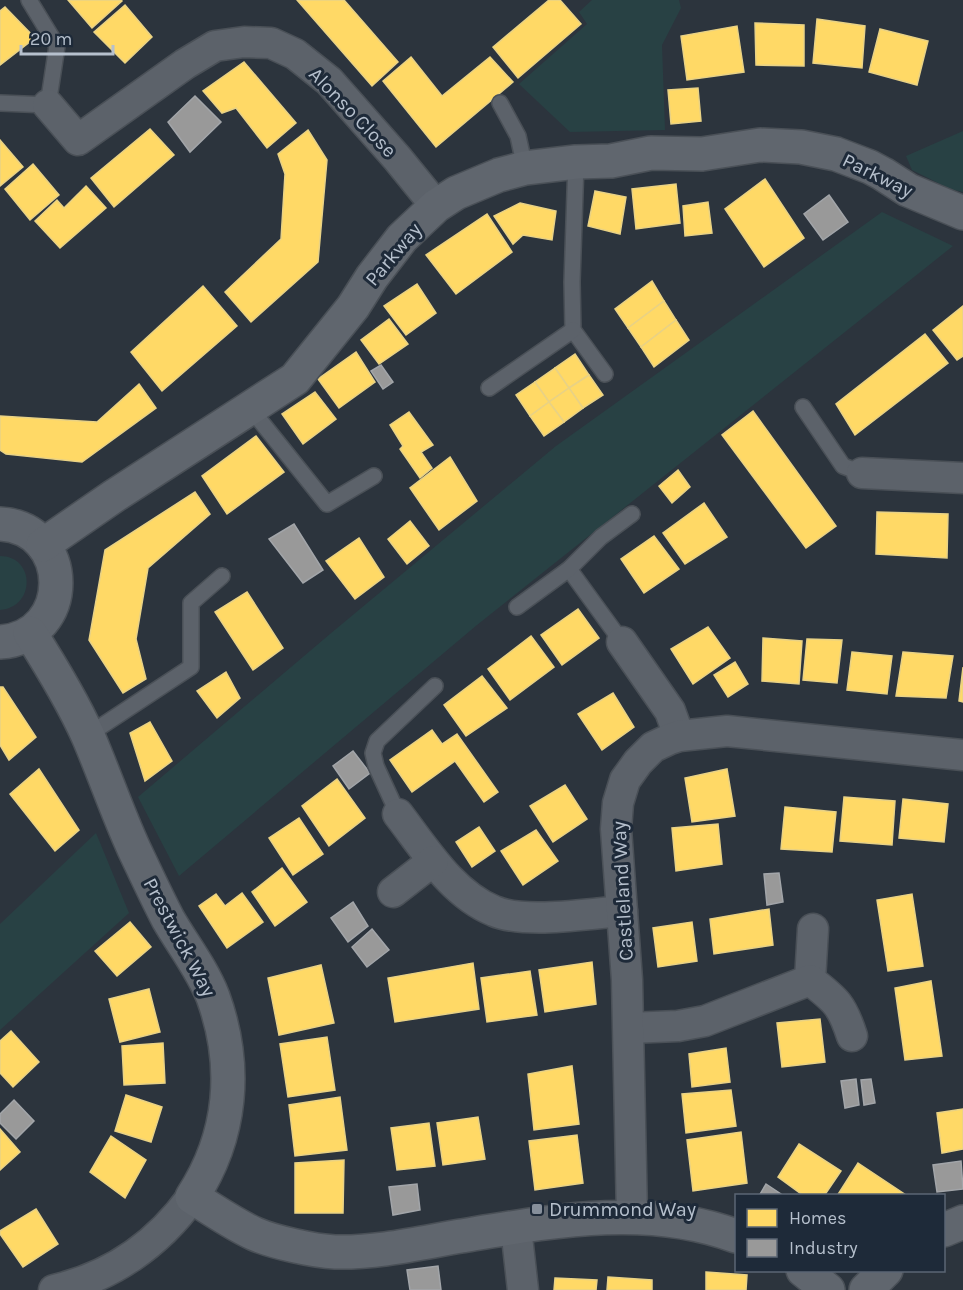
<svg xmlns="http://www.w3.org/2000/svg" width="963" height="1290" viewBox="0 0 963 1290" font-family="Karla,sans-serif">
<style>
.green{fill:#284144}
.homes{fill:#ffd966;stroke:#e9d285;stroke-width:1.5}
.industry{fill:#999;stroke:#a2a5a9;stroke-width:1.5}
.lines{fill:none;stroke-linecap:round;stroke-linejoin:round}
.lane-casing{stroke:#4a5057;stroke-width:18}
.street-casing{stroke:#4a5057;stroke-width:33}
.secondary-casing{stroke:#4a5057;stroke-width:36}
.lane{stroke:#5c626a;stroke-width:15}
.street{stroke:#5c626a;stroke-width:30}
.secondary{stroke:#60666e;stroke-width:33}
.poi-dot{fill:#868f9b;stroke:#1e2a39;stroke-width:2}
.labels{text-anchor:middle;stroke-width:6;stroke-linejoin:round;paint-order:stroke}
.street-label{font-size:20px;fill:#b6c0cd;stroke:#1e2a39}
.poi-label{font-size:20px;fill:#b6c0cd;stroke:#1e2a39;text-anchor:start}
</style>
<rect width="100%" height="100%" fill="#2c343d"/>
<g class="green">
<path d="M592 0H679L681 8 662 45 665 130 570 132 519 84 587 24 579 12Z"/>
<path d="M963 131V192L950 189 912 170 906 156Z"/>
<path d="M882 212 953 246 477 625 179 876 138 797 330 634 556 446Z"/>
<path d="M0 556C35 556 36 607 0 610Z"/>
<path d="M96 833 129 913 0 1030V924Z"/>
</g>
<g class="homes">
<path d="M68 0H121L122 1 92 28Z"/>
<path d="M297 0H344L398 62 372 86Z"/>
<path d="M549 0H560L581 24 518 78 493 47Z"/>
<path d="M125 5 152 37 125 63 94 32Z"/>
<path d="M5 7 35 38 0 65V11Z"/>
<path d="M817 19 865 26 862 68 813 63Z"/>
<path d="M755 23 804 25V66L756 65Z"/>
<path d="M737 26 744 72 687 80 681 36Z"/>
<path d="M880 29 928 41 917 85 869 72Z"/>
<path d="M411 57 442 96 490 57 513 82 436 147 383 81Z"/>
<path d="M244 62 296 123 267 148 236 108 222 113 203 91Z"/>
<path d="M698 88 701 121 671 124 668 90Z"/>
<path d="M150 129 174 155 114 207 91 178Z"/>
<path d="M308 130 327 160 318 262 251 322 225 292 281 239 285 174 278 154Z"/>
<path d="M0 140 23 167 0 186Z"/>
<path d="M33 164 59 195 30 220 5 189Z"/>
<path d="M765 179 804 238 764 267 725 209Z"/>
<path d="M676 184 680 223 636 229 632 189Z"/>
<path d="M86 186 106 208 60 248 35 221 57 200 64 208Z"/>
<path d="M595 191 626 197 620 234 588 226Z"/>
<path d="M708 202 712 233 685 236 683 206Z"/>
<path d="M520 203 556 211 552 240 523 235 513 244 494 216Z"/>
<path d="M487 214 512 252 456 294 426 255Z"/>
<path d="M652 281 664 301 628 328 615 309Z"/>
<path d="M417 284 436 313 406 335 384 306Z"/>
<path d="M203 286 237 326 162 391 131 352Z"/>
<path d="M664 301 676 320 641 347 628 328Z"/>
<path d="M963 306V356L957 360 933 330Z"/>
<path d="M389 319 408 344 379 364 361 340Z"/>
<path d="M676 320 689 340 654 367 641 347Z"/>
<path d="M925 334 948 363 855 435 836 404Z"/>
<path d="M356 352 375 382 339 408 318 379Z"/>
<path d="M575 354 589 375 569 388 555 368Z"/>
<path d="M555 368 569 388 549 402 535 382Z"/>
<path d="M589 375 603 395 583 408 569 388Z"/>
<path d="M535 382 549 402 530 416 516 395Z"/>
<path d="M139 384 156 408 82 462 6 454 0 450V416L97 422Z"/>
<path d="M569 388 583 408 564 422 549 402Z"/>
<path d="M315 392 336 419 303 444 282 414Z"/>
<path d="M549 402 564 422 544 436 530 416Z"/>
<path d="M753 411 836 526 806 548 722 435Z"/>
<path d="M409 412 433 445 421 452 432 468 420 478 400 449 403 446 390 425Z"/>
<path d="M256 436 284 472 227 514 202 476Z"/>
<path d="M450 457 477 501 439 530 410 488Z"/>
<path d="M678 470 690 487 672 503 659 486Z"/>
<path d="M195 492 210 514 148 568 136 639 146 679 123 693 89 640 105 550Z"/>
<path d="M704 503 727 537 685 564 663 533Z"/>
<path d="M877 512 948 514 947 558 876 554Z"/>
<path d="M410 521 429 546 407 564 388 539Z"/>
<path d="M654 536 679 569 644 593 621 559Z"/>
<path d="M359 538 384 577 355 599 326 561Z"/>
<path d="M247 592 283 648 253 670 215 612Z"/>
<path d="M578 609 599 638 562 665 541 635Z"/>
<path d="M708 627 730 658 693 684 671 649Z"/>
<path d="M531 636 554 667 510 700 488 669Z"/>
<path d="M763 638 802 641 799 684 762 681Z"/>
<path d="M807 639 842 640 837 683 803 680Z"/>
<path d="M852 652 892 656 887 694 847 690Z"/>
<path d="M903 652 953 656 946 698 896 696Z"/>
<path d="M735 662 748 684 728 697 714 675Z"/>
<path d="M963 667V702L959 701Z"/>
<path d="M226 672 240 698 217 718 197 691Z"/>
<path d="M482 676 507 708 466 736 444 705Z"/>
<path d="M0 687H3L36 737 9 760 0 745Z"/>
<path d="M613 693 634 727 602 750 578 714Z"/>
<path d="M150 722 172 761 145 781 130 733Z"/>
<path d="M432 730 442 744 457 734 498 792 484 802 455 761 412 792 390 760Z"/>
<path d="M39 769 79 830 55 851 10 794Z"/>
<path d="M727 769 735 816 692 822 685 778Z"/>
<path d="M337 779 365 818 329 846 302 806Z"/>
<path d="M565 785 587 819 553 842 530 806Z"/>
<path d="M844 797 895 801 892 845 840 841Z"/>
<path d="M903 799 948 804 944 842 899 838Z"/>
<path d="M785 807 836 812 832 852 781 849Z"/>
<path d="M299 818 323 854 293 875 269 838Z"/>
<path d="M718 824 722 864 676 871 672 828Z"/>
<path d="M479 827 495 851 472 867 456 842Z"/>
<path d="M536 830 558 861 523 885 501 851Z"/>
<path d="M282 868 307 902 275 926 252 892Z"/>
<path d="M242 893 263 922 227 948 199 906 216 894 225 906Z"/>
<path d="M912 894 923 966 888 971 877 900Z"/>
<path d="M769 909 773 945 714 954 710 919Z"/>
<path d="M130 922 151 947 117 976 95 951Z"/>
<path d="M692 922 697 961 658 967 653 928Z"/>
<path d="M592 962 596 1004 545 1012 539 970Z"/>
<path d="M473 963 479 1009 395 1022 388 978Z"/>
<path d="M321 965 334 1023 279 1035 268 978Z"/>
<path d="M530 971 537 1015 487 1022 481 978Z"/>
<path d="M931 981 942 1056 905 1060 895 988Z"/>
<path d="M149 989 160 1032 120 1042 109 999Z"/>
<path d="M820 1019 825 1062 782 1067 777 1023Z"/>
<path d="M11 1031 39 1062 13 1087 0 1073V1041Z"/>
<path d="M327 1037 335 1090 288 1097 280 1044Z"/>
<path d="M163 1043 165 1083 124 1085 122 1046Z"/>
<path d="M726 1048 730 1082 692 1087 689 1054Z"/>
<path d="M572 1066 579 1124 534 1130 528 1074Z"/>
<path d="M731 1090 736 1126 686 1133 682 1094Z"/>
<path d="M126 1095 162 1107 151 1142 115 1131Z"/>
<path d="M340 1097 347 1150 295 1156 289 1105Z"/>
<path d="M963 1109V1149L942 1153 937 1113Z"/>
<path d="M478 1117 485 1159 443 1165 437 1123Z"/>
<path d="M429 1123 435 1166 397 1170 391 1128Z"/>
<path d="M0 1129 20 1152 0 1170Z"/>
<path d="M741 1132 747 1183 693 1191 687 1140Z"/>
<path d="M577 1135 583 1183 535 1190 529 1141Z"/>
<path d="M111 1136 146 1160 125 1198 90 1172Z"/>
<path d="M799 1144 841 1171 824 1196H804L778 1177Z"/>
<path d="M344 1160 343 1213H295V1163Z"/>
<path d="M858 1163 906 1195 837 1196Z"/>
<path d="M36 1209 58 1244 23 1267 0 1234V1231Z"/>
<path d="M706 1272 747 1275 746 1290H706Z"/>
<path d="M608 1277 652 1280V1290H607Z"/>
<path d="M555 1278 597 1280 596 1290H554Z"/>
</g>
<g class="industry">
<path d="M195 96 221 122 190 152 168 122Z"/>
<path d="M829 195 848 222 823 240 804 214Z"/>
<path d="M381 365 393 382 383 389 371 371Z"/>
<path d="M294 524 323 570 303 583 269 539Z"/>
<path d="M353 751 370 773 349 789 333 766Z"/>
<path d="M779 873 783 902 767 905 764 874Z"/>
<path d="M353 902 368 926 348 942 331 918Z"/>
<path d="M372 929 389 950 367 967 352 947Z"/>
<path d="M856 1079 859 1105 845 1108 841 1081Z"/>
<path d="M871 1079 875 1103 864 1105 861 1080Z"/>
<path d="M14 1100 34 1121 16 1139 0 1123V1114Z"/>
<path d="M961 1161 963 1189 937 1192 933 1165Z"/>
<path d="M417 1184 420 1210 393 1215 389 1187Z"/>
<path d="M766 1184 784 1196H759Z"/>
<path d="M438 1266 441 1290H410L407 1270Z"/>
</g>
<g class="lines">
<g class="lane-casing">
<g id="lane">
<path d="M0 103 48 105 57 46 29 0"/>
<path d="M500 103 518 136 525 168"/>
<path d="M576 162 572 282 573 330 605 374"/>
<path d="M489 388 573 330"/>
<path d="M803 407 843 466 862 473"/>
<path d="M250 408 327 504 374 476"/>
<path d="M569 569 622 642"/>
<path d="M517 607 569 569 601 537 632 514"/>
<path d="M88 735 191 667V603L222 576"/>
<path d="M398 814 376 766 373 753 377 741 435 686"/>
</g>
</g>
<g class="street-casing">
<g id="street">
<path d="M48 105 78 140 185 64 215 46 244 42 271 43 295 54 329 81 397 158 436 206"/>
<path d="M862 473 963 478"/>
<path d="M622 642 670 711 679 736"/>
<path d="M398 814C425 849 452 894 494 911 524 924 588 914 622 911"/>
<path d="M393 892 433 861"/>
<path d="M810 980 813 929"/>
<path d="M629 1028 678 1026 705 1021 810 980C836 1000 842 1005 852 1036"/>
<path d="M632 1216 627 980 616 829 618 803 625 780 638 762 653 747 670 739 679 736 727 731 963 755"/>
<path d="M516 1228 523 1290"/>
<path d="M54 1290C111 1277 158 1244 192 1197"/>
</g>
</g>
<g class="secondary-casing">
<g id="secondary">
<path d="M0 524C74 528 75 637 0 642"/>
<path d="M43 545 114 496 295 379 353 307 372 277 402 238 436 206 456 193 499 175 525 168 576 162 611 161 651 153 702 154 760 145 801 147 836 154 870 167 883 174 908 190 963 213"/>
<path d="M30 633C51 666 72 700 88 736 104 773 117 812 134 849 145 872 156 896 168 919 183 945 202 969 213 997 238 1066 232 1136 192 1197 212 1209 233 1224 255 1234 273 1242 314 1251 335 1252 378 1253 420 1243 461 1236 552 1221 647 1203 736 1236"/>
<path d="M944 1230 963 1222"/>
<path d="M803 1270 828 1290"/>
<path d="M866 1290 886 1270"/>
</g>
</g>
<use href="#lane" class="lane"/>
<use href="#street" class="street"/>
<use href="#secondary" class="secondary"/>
</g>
<rect class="poi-dot" x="531" y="1203" width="12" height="12" rx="3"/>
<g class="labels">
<g class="street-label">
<text transform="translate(353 112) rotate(46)" y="7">Alonso Close</text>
<text transform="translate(878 175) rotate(26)" y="7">Parkway</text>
<text transform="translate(393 254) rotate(-50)" y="7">Parkway</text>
<text transform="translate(622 891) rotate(-93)" y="7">Castleland Way</text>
<text transform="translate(180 937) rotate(62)" y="7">Prestwick Way</text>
</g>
<g class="poi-label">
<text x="549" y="1216">Drummond Way</text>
</g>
</g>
<rect x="735" y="1194" width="210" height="78" fill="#1e2a39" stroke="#5b6674" stroke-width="1.5"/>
<rect x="747" y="1209" width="30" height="18" fill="#ffd966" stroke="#5b6674" stroke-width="1.5"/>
<text x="789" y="1224" font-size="18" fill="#b6c0cd">Homes</text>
<rect x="747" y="1239" width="30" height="18" fill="#999999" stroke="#5b6674" stroke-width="1.5"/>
<text x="789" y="1254" font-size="18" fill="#b6c0cd">Industry</text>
<path d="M21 45v9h92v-9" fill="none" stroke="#b6c0cd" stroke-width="3"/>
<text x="30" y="45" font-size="18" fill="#b6c0cd" stroke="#1e2a39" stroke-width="4.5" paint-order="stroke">20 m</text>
</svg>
